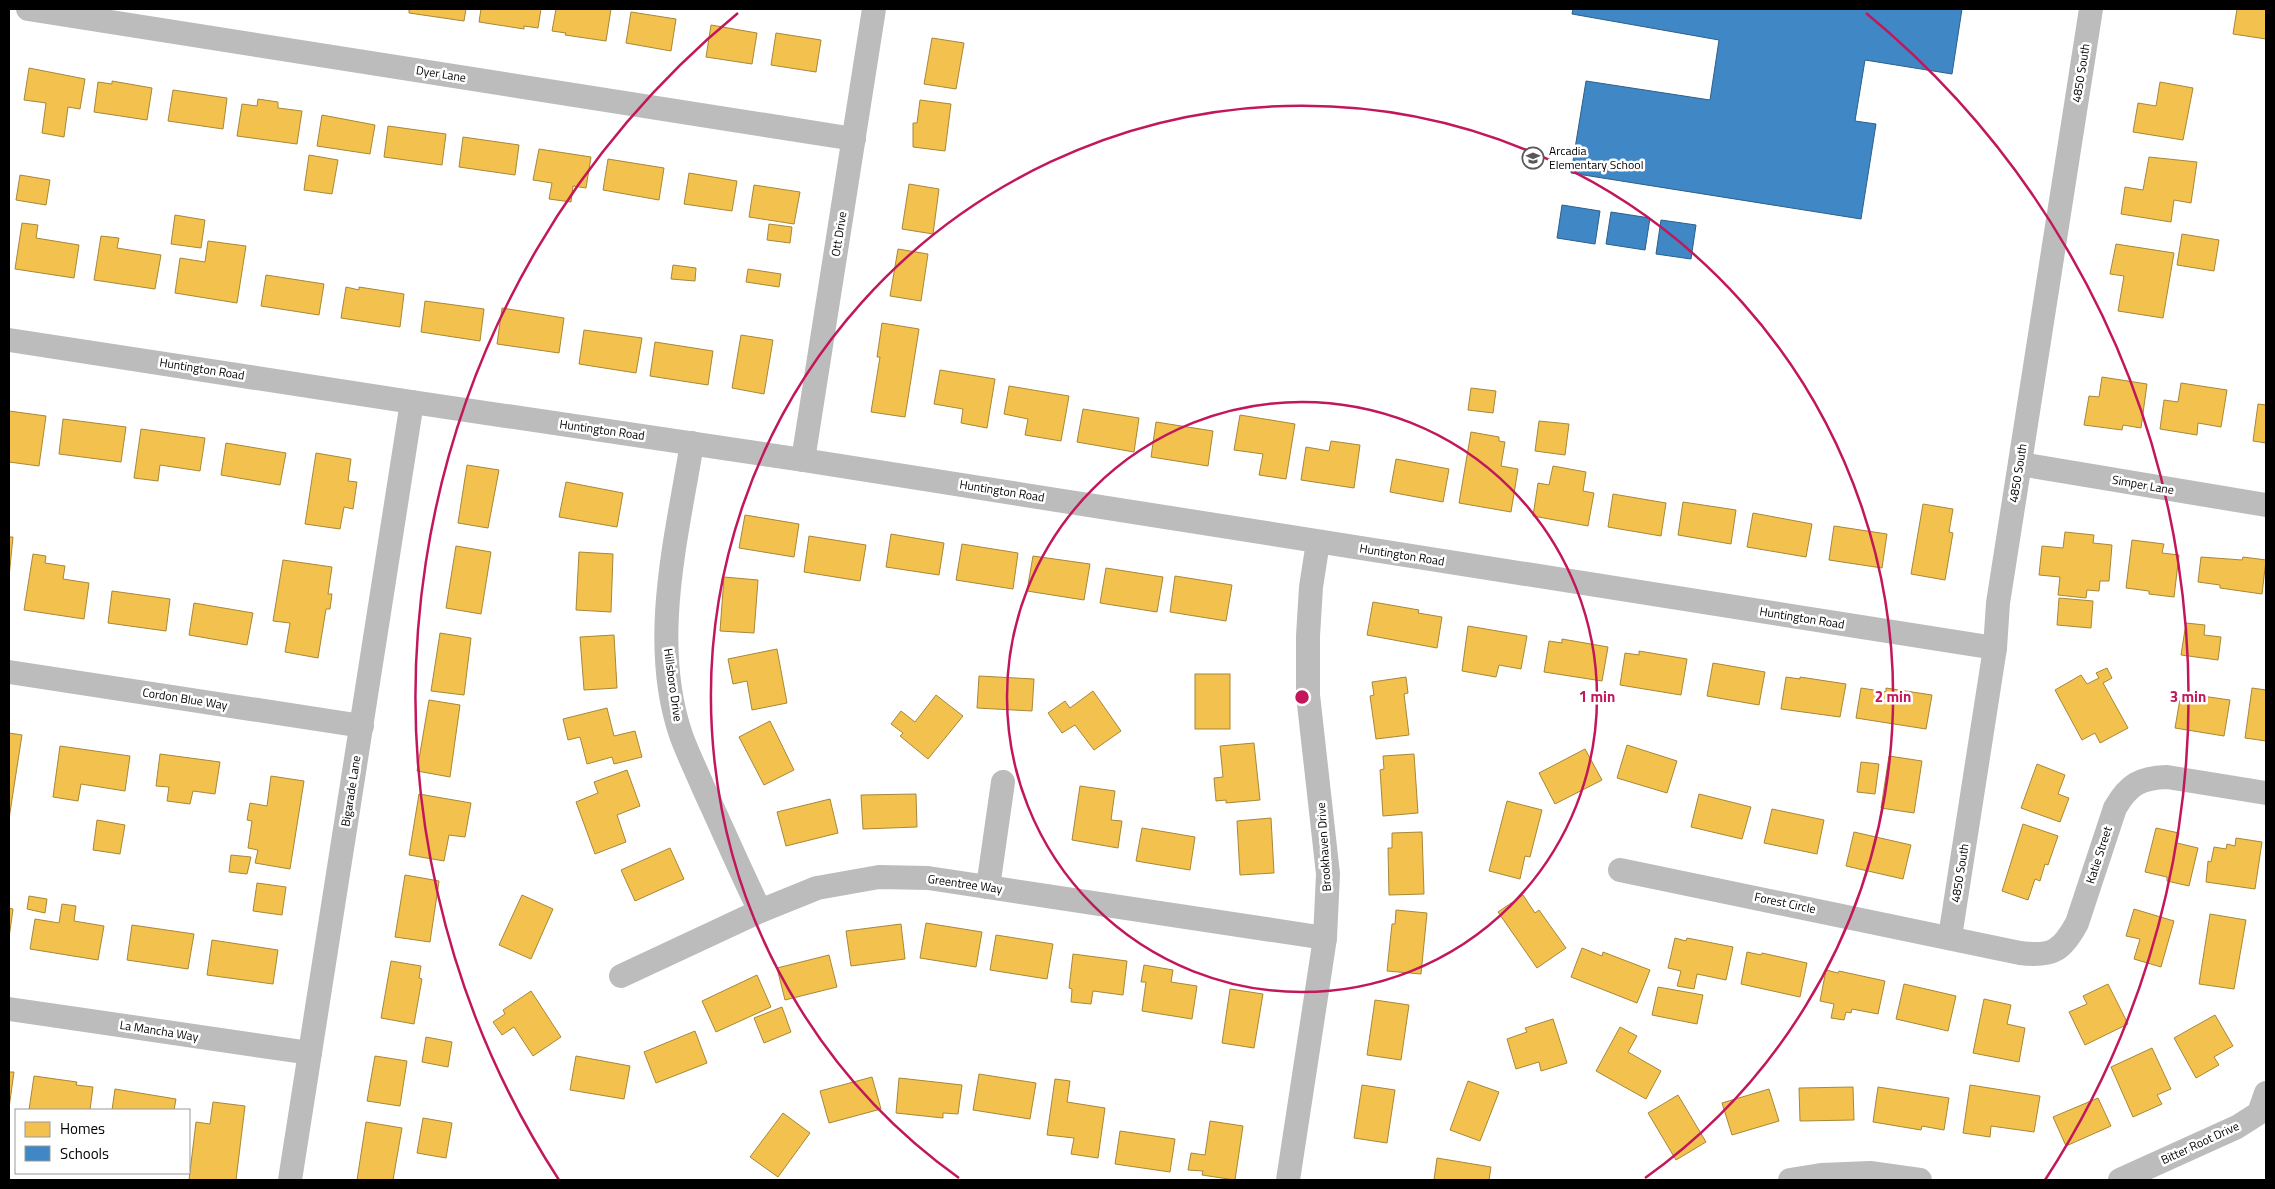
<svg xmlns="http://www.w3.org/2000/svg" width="2275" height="1189" viewBox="0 0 2275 1189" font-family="'Titillium Web',sans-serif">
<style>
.homes{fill:#f2c14e;stroke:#a98737}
.schools{fill:#3f88c5;stroke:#2c5f8a}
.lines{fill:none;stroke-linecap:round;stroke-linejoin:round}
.street{stroke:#bcbcbc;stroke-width:24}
.ring{fill:none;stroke:#c2185b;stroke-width:2.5}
.labels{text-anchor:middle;stroke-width:5;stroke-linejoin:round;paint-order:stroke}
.street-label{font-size:12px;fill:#000;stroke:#fff}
.poi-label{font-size:12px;fill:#000;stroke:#fff;text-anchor:start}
.centre{fill:#c2185b;stroke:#fff;stroke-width:2.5}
.ring-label{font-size:15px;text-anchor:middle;font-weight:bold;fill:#c2185b;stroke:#fff;stroke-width:5;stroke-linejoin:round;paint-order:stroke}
</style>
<rect width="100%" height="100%" fill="#fff"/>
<g class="homes">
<path d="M409 9H466L464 21 409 13Z"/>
<path d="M481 9H541L538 28 524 26V29L479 22Z"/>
<path d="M556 9H611L606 41 565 35 566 33 552 31Z"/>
<path d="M2237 9H2266V39L2233 34Z"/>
<path d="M631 12 676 19 671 51 626 43Z"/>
<path d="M711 25 757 33 752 64 706 57Z"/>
<path d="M776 33 821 40 816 72 771 65Z"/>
<path d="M932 38 964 43 956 89 924 84Z"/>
<path d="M29 68 85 79 80 109 68 107 64 137 42 133 46 103 24 100Z"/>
<path d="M112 81 152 88 147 120 94 112 98 82 112 84Z"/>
<path d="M2160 82 2193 88 2183 140 2133 132 2138 103 2156 106Z"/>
<path d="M173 90 227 98 223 129 168 121Z"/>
<path d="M258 99 278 102V108L302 111 297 144 237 136 242 104 257 106Z"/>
<path d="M920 100 951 104 945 151 913 147V123H917Z"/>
<path d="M322 115 375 125 370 154 317 146Z"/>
<path d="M388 126 446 134 442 165 384 157Z"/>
<path d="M463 137 519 145 515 175 459 167Z"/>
<path d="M539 149 591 157 586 188 573 186 571 202 549 199 552 183 533 180Z"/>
<path d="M309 155 338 160 332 194 304 190Z"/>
<path d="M2149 157 2197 162 2191 203 2174 200 2171 222 2121 214 2125 187 2143 190Z"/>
<path d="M608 159 664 168 659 200 603 190Z"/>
<path d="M689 173 737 181 732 211 684 204Z"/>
<path d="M20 175 50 180 46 205 16 200Z"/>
<path d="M909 184 939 189 933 234 902 229Z"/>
<path d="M754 185 800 192 794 224 749 217Z"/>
<path d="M175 215 205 220 201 248 171 244Z"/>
<path d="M22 223 38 225 36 238 79 245 74 278 15 269Z"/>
<path d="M769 224 792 227 790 243 767 240Z"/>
<path d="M2182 234 2219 240 2214 271 2177 265Z"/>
<path d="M101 236 119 238 117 248 161 255 155 289 94 280Z"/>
<path d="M208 241 246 246 237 303 175 293 180 258 205 262Z"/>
<path d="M2116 244 2174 253 2163 318 2118 311 2124 276 2110 274Z"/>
<path d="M898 249 928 254 921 301 890 296Z"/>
<path d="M673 265 696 268 695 281 671 279Z"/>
<path d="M748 269 781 274 779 287 746 282Z"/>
<path d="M266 275 324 284 319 315 261 306Z"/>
<path d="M346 287 359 290V287L404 294 400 327 341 318Z"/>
<path d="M425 301 484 309 480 341 421 332Z"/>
<path d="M502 308 564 318 559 353 497 344Z"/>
<path d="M882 323 919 329 905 417 871 412 880 357H877Z"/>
<path d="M584 330 642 338 636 373 579 364Z"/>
<path d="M741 335 773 340 764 394 732 388Z"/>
<path d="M655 342 713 351 708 385 650 376Z"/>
<path d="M940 370 995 379 987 428 961 423 963 409 934 404Z"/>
<path d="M2102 377 2147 384 2141 428 2123 425 2122 430 2084 425 2089 396 2099 397Z"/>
<path d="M2181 383 2227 390 2221 427 2198 423 2197 435 2160 429 2164 400 2178 402Z"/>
<path d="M1009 386 1069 396 1061 441 1025 435 1028 419 1004 414Z"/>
<path d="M1471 388 1496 391 1493 413 1468 410Z"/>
<path d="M2258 404 2266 405V443L2253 441Z"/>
<path d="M1083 409 1139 418 1134 452 1077 442Z"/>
<path d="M9 411 46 416 39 466 9 462Z"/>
<path d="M1240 415 1295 424 1286 479 1259 475 1263 454 1234 450Z"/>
<path d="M63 419 126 427 121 462 59 454Z"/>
<path d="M1539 421 1569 424 1565 455 1535 451Z"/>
<path d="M1156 422 1213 431 1208 466 1151 457Z"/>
<path d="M141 429 205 438 200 471 160 465 158 481 134 478Z"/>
<path d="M1471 432 1499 437V441L1505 442 1501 466 1518 469 1511 512 1459 503Z"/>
<path d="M1331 441 1360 445 1354 488 1301 480 1306 447 1329 451Z"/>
<path d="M226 443 286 453 280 485 221 475Z"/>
<path d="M316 453 351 459 348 481 357 482 353 509 344 507 340 529 305 524Z"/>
<path d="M1396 459 1449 469 1443 502 1390 492Z"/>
<path d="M467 465 499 470 488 528 458 523Z"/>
<path d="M1553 466 1586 472 1583 491 1594 493 1588 526 1533 516 1538 483 1549 485Z"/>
<path d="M566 482 623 493 617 527 559 517Z"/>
<path d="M1613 494 1666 503 1661 536 1608 527Z"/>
<path d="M1683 502 1736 510 1731 544 1678 535Z"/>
<path d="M1923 504 1953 509 1949 532 1953 533 1945 580 1911 574Z"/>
<path d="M1753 513 1812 524 1806 557 1747 547Z"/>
<path d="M745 515 799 524 794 557 739 548Z"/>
<path d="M1834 526 1887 534 1882 568 1829 560Z"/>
<path d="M2065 532 2094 535 2093 543 2112 545 2109 581H2100L2099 591 2087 590 2086 598 2058 595 2060 577 2039 575 2042 546 2063 548Z"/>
<path d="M891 534 944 543 939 575 886 567Z"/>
<path d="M809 536 866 545 860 581 804 572Z"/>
<path d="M9 537H13L9 577Z"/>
<path d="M2132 540 2164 544 2162 553 2179 555 2174 597 2149 594V591L2126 588Z"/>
<path d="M962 544 1018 553 1013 589 956 580Z"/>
<path d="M456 546 491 552 481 614 446 608Z"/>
<path d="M579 552 613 554 611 612 576 610Z"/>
<path d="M33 554 46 556 45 563 65 566 63 579 89 583 84 619 24 610Z"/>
<path d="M1033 556 1090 564 1084 600 1027 591Z"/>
<path d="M2201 557 2242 560 2243 557 2266 560 2262 594 2220 588V585L2198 582Z"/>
<path d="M283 560 332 567 328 594H332L330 609H326L318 658 285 652 290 623 273 621Z"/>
<path d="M1106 568 1163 577 1157 612 1100 603Z"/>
<path d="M1175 576 1232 585 1226 621 1170 612Z"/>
<path d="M724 577 758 580 754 633 720 631Z"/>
<path d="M112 591 170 599 166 631 108 623Z"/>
<path d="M2059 598 2093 601 2091 628 2057 625Z"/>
<path d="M1373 602 1419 610 1418 613 1442 617 1437 648 1367 635Z"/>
<path d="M194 603 253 613 247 645 189 635Z"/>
<path d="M2186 623 2205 625 2204 635 2221 637 2218 660 2181 655Z"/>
<path d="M1468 626 1527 636 1521 669 1499 665 1496 677 1462 671Z"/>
<path d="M440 633 471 638 464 695 431 691Z"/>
<path d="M614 635 617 688 584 690 580 637Z"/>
<path d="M1562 639 1608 647 1602 681 1544 672 1549 641 1562 643Z"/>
<path d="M777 649 787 703 752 710 747 681 733 684 728 659Z"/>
<path d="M1639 651 1687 659 1681 695 1620 685 1625 653 1639 655Z"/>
<path d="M1713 663 1765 672 1759 705 1707 696Z"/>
<path d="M2107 668 2112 678 2103 683 2128 728 2100 743 2095 733 2082 740 2055 690 2081 675 2087 684 2099 678 2096 673Z"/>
<rect x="1195" y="674" width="35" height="55"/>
<path d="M979 676 1034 679 1032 711 977 708Z"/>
<path d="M1406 677 1408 693 1404 694 1409 735 1376 739 1370 696 1374 695 1372 682Z"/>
<path d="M1786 677 1800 679V677L1846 684 1840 717 1781 709Z"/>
<path d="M1861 688 1886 692V688L1932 695 1926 729 1856 718Z"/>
<path d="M2252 688 2266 690V741L2245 738Z"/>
<path d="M1093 691 1121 731 1094 750 1075 725 1062 733 1048 713 1065 701 1070 708Z"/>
<path d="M2181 693 2230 700 2224 736 2175 728Z"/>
<path d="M936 695 963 716 928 759 900 736 903 733 891 724 901 711 915 722Z"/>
<path d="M429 700 460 705 450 777 417 771Z"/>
<path d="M607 708 614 736 635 731 642 757 614 764 612 757 587 764 580 737 568 740 563 719Z"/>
<path d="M770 721 794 770 764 785 739 737Z"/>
<path d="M9 733 22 735 9 819Z"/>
<path d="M1254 743 1260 800 1226 803V800L1216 801 1214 778 1223 777 1220 746Z"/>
<path d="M1627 745 1677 761 1667 793 1617 778Z"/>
<path d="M60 746 130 756 125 791 81 784 78 801 53 797Z"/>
<path d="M1585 749 1602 780 1555 804 1539 773Z"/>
<path d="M160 754 220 762 215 794 193 791 190 804 167 801 169 787 156 786Z"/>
<path d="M1414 754 1418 813 1383 816 1380 770 1384 769 1383 756Z"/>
<path d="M1889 756 1922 761 1914 813 1881 808Z"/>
<path d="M1861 762 1879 764 1875 794 1857 792Z"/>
<path d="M2037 764 2065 775 2058 794 2069 798 2060 822 2021 808Z"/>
<path d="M627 770 640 806 617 815 626 842 595 854 576 802 598 793 594 782Z"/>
<path d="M271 776 304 781 290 869 255 863 258 850 248 848 252 821 247 820 250 803 267 806Z"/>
<path d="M1080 786 1115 791 1111 820 1122 821 1118 848 1072 840Z"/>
<path d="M419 794 471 803 465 837 449 835 444 861 409 855Z"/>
<path d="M916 794 917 827 863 829 861 795Z"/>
<path d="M1699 794 1751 807 1742 839 1691 827Z"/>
<path d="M830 799 838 833 786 846 777 812Z"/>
<path d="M1507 801 1542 810 1530 857 1525 856 1520 879 1489 871Z"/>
<path d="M1772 809 1824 820 1817 854 1764 843Z"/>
<path d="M1271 818 1274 873 1240 875 1237 821Z"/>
<path d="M97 820 125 825 120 854 93 850Z"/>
<path d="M2023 824 2058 836 2048 865 2045 864 2040 881 2035 879 2028 900 2002 891Z"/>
<path d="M1142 828 1195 837 1190 870 1136 861Z"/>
<path d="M2156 828 2179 833 2177 843 2198 848 2189 886 2167 881V877L2145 872Z"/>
<path d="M1422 832 1424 894 1389 895 1388 848H1392V833Z"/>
<path d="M1854 832 1911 845 1903 879 1846 866Z"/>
<path d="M2236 838 2262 842 2255 889 2206 882 2208 861 2211 862 2214 847 2226 849 2227 844 2235 846Z"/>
<path d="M670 848 684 879 635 901 621 870Z"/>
<path d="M231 855 251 857 247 874 229 872Z"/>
<path d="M405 875 439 881 430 942 395 937Z"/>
<path d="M257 883 286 887 282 915 253 911Z"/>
<path d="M522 895 553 909 531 959 499 945Z"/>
<path d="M1523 895 1535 913 1539 910 1566 948 1537 968 1498 912Z"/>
<path d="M29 896 47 899 45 913 27 909Z"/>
<path d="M62 904 76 906 74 921 104 926 98 960 30 949 35 919 59 923Z"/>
<path d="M9 908 13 909 9 938Z"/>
<path d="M2134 909 2174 921 2161 967 2134 959 2140 939 2126 936Z"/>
<path d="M1396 910 1427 913 1421 974 1387 971 1392 924H1395Z"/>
<path d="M2210 914 2246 920 2234 989 2199 984Z"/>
<path d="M926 923 982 932 976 967 920 958Z"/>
<path d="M901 924 905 959 851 966 846 931Z"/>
<path d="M132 925 194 934 188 969 127 960Z"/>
<path d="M996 935 1053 944 1047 979 990 970Z"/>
<path d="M1675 938 1686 941 1687 938 1733 947 1726 980 1697 974 1694 989 1677 986 1681 971 1668 968Z"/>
<path d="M212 940 278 950 273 984 207 975Z"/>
<path d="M1582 948 1602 956 1603 952 1650 970 1637 1003 1571 977Z"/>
<path d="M1747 952 1761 955 1762 953 1807 963 1800 997 1741 984Z"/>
<path d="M1073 954 1127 961 1123 995 1093 991 1091 1004 1071 1002 1072 989 1069 988Z"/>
<path d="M829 955 837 987 785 1000 777 968Z"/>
<path d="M391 961 421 966 419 978 422 979 414 1024 381 1018Z"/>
<path d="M1144 965 1173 970 1171 982 1197 986 1192 1019 1142 1011 1146 982H1141Z"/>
<path d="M1826 970 1838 973 1839 971 1885 981 1878 1014 1852 1009 1851 1013 1846 1012 1844 1020 1831 1018 1834 1004 1820 1001Z"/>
<path d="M757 975 771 1007 716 1032 702 1001Z"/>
<path d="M1904 984 1956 996 1948 1031 1896 1019Z"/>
<path d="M2108 984 2128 1024 2085 1045 2069 1012 2087 1004 2083 996Z"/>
<path d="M1658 987 1703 995 1697 1024 1652 1015Z"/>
<path d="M1230 989 1263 994 1254 1048 1222 1043Z"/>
<path d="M531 991 561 1037 533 1056 514 1027 502 1035 493 1022 505 1014 503 1010Z"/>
<path d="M1984 999 2011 1005 2007 1024 2025 1028 2019 1062 1973 1053Z"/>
<path d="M1375 1000 1409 1005 1401 1060 1367 1055Z"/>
<path d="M782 1007 791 1032 764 1043 754 1018Z"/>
<path d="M2215 1015 2233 1046 2214 1057 2219 1065 2196 1078 2174 1038Z"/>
<path d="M1553 1019 1567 1063 1541 1071 1539 1062 1516 1069 1507 1039 1527 1032 1525 1028Z"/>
<path d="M1620 1027 1637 1036 1628 1052 1661 1071 1646 1099 1596 1071Z"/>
<path d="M695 1031 707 1063 656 1083 644 1052Z"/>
<path d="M426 1037 452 1042 448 1067 422 1062Z"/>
<path d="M2152 1048 2171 1089 2157 1095 2162 1104 2133 1117 2111 1067Z"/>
<path d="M375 1056 407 1061 400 1106 367 1101Z"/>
<path d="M576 1056 630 1066 624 1099 570 1090Z"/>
<path d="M9 1072H14L9 1108Z"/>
<path d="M979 1074 1036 1083 1030 1119 973 1110Z"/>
<path d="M34 1076 77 1082 76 1085 93 1087 90 1110H29Z"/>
<path d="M872 1077 881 1109 829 1123 820 1091Z"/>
<path d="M899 1078 962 1085 958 1114 943 1113V1118L896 1113Z"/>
<path d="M1055 1079 1070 1081 1067 1102 1105 1108 1098 1158 1071 1154 1074 1138 1047 1135Z"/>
<path d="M1468 1081 1499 1092 1480 1141 1450 1130Z"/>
<path d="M1362 1085 1395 1090 1387 1143 1354 1138Z"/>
<path d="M1970 1085 2040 1096 2034 1132 1991 1126 1990 1137 1963 1133Z"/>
<path d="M1853 1087 1854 1120 1800 1121 1799 1088Z"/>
<path d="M1878 1087 1949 1098 1944 1130 1922 1126 1921 1130 1873 1122Z"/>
<path d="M115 1089 176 1099 174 1110H112Z"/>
<path d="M1769 1089 1779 1121 1732 1135 1722 1103Z"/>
<path d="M1678 1095 1706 1142 1676 1160 1648 1113Z"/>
<path d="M2098 1098 2111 1126 2066 1146 2053 1117Z"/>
<path d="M213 1102 245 1106 236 1180H189L196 1122 210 1124Z"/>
<path d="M783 1113 810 1133 778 1177 750 1157Z"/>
<path d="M423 1118 452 1123 446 1158 417 1153Z"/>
<path d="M1210 1121 1243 1126 1235 1180 1202 1175 1203 1171 1188 1170 1191 1153 1205 1155Z"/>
<path d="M366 1122 402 1128 393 1180H357Z"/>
<path d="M1120 1131 1175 1139 1170 1172 1115 1164Z"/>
<path d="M1437 1158 1491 1167 1489 1180H1434Z"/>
</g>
<g class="schools">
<path d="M1573 9H1962L1952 74 1865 60 1855 121 1876 124 1861 219 1571 173 1586 81 1710 100 1719 40 1572 14Z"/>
<path d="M1562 205 1600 211 1595 244 1557 238Z"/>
<path d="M1611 212 1650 218 1645 250 1606 244Z"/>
<path d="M1661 220 1696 225 1691 259 1656 254Z"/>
</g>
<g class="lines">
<g class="street">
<path d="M28 9 854 139"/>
<path d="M9 340 412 402 803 460 1995 648"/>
<path d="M692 443C677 537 649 641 681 735 687 752 696 770 703 787 722 828 740 870 760 911"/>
<path d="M803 460 874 9"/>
<path d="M2020 464 2266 505"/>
<path d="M9 672 362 726"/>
<path d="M1620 870 2020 953C2052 957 2062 951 2077 923L2115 808C2129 784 2140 778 2167 777L2266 793"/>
<path d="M988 887 1003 782"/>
<path d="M1950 937 1995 648 1998 603 2091 9"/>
<path d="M621 976 760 911 817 888 879 877 928 878 1325 938"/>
<path d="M9 1009 310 1053"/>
<path d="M290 1180 412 402"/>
<path d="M1288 1180 1325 938 1328 874 1308 695V636L1311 587 1318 542"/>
<path d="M1790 1180 1821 1175 1870 1173 1920 1180"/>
<path d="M2120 1180 2237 1127 2259 1113 2266 1093"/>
</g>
</g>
<g class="ring">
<circle cx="1302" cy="697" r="295"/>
<path d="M959 1178A591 591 0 1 1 1645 1178"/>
<path d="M559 1180A886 886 0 0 1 738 13M1866 13A886 886 0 0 1 2045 1180"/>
</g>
<defs>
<g id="school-ring" transform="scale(1.125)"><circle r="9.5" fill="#fff" stroke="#595959" stroke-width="1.5"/><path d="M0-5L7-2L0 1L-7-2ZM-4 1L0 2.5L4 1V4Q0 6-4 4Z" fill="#595959"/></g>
</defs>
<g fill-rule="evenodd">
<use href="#school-ring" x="1533" y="158"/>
</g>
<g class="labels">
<g class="street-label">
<text transform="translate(2081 73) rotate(-81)" y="4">4850 South</text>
<text transform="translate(441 74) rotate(9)" y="4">Dyer Lane</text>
<text transform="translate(839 234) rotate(-81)" y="4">Ott Drive</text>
<text transform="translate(202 369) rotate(9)" y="4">Huntington Road</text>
<text transform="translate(602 430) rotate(8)" y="4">Huntington Road</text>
<text transform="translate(2018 473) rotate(-81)" y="4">4850 South</text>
<text transform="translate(2143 485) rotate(10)" y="4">Simper Lane</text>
<text transform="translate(1002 491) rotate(9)" y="4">Huntington Road</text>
<text transform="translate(1402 555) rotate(9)" y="4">Huntington Road</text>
<text transform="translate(1802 618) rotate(9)" y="4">Huntington Road</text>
<text transform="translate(673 685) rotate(82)" y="4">Hillsboro Drive</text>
<text transform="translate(185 699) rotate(9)" y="4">Cordon Blue Way</text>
<text transform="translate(351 791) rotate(-81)" y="4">Bigarade Lane</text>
<text transform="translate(1324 847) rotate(-94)" y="4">Brookhaven Drive</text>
<text transform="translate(2099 855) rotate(-72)" y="4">Katie Street</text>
<text transform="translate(1960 873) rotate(-81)" y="4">4850 South</text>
<text transform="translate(965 884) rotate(8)" y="4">Greentree Way</text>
<text transform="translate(1785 903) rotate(12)" y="4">Forest Circle</text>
<text transform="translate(159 1031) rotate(9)" y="4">La Mancha Way</text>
<text transform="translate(2200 1143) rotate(-25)" y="4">Bitter Root Drive</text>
</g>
<g class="poi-label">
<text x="1549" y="155">Arcadia<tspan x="1549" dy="14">Elementary School</tspan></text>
</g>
</g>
<circle cx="1302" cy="697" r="8" class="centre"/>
<g class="ring-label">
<text x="1597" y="702">1 min</text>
<text x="1893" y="702">2 min</text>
<text x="2188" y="702">3 min</text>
</g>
<rect width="2275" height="1189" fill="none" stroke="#000000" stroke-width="20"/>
<rect x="15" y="1109" width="175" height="65" fill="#ffffff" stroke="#999999"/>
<rect x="25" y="1122" width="25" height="15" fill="#f2c14e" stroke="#999999"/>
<text x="60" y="1134" font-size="15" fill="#000000">Homes</text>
<rect x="25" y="1146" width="25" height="15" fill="#3f88c5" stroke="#999999"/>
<text x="60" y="1159" font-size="15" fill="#000000">Schools</text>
</svg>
